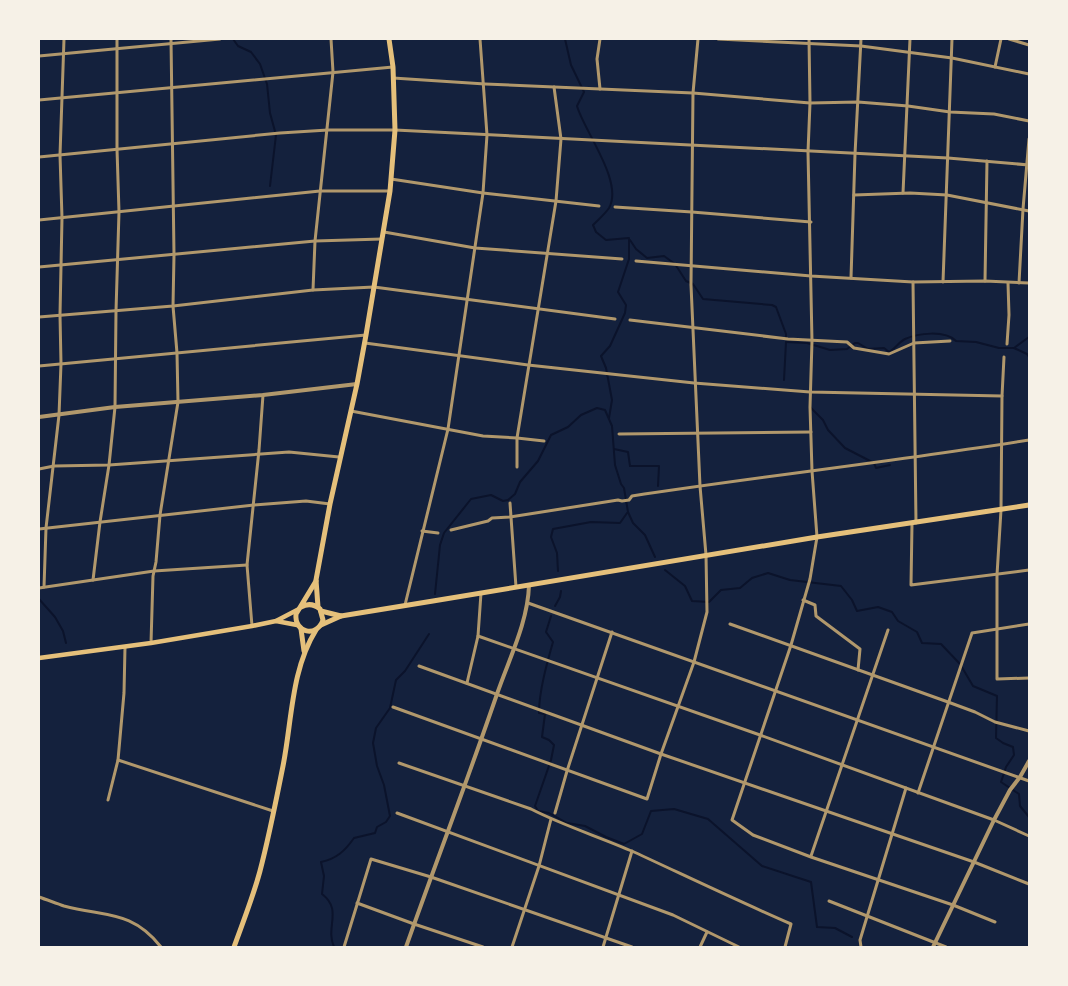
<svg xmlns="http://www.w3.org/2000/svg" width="1068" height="986" viewBox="0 0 1068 986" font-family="Raleway,sans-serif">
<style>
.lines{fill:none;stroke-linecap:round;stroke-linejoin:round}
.stream{stroke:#0b132b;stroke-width:2}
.minor{stroke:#b1986c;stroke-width:3}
.tertiary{stroke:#b1986c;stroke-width:4}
.primary{stroke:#e5c07b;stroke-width:4.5}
.trunk{stroke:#e5c07b;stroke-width:5}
</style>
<rect width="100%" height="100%" fill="#14213d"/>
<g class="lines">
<g class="stream">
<path d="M233 39 238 46 251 52 260 64 267 84 270 113 276 135 270 186"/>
<path d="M565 39 571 65 584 92 577 106C584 131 624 182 609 208 605 214 598 220 593 225L596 232 606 240 629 238V259L618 292 626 305 625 313 610 346 601 356 606 368 612 400 609 418"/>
<path d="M630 240 636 249 647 258 664 256 675 264 686 281 693 284 703 299 772 305 776 307 786 334V338"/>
<path d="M786 342 807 343 830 350 847 349 855 343H858L868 349 884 348 889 352C895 349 899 342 905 339 918 333 945 330 956 341L976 342 999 348H1014L1029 337"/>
<path d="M1014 348 1027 354 1029 357"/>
<path d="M784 380 786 342"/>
<path d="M811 408 823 420 828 430 845 448 874 463 876 468 890 465"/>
<path d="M614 449 628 452 630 466H659L658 486"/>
<path d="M665 570 685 586 692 601 709 602 721 590 740 588 752 578 768 573 790 580 841 586 852 600 857 611 878 607 892 612 898 621 917 632 922 643 941 644 960 664 973 686 997 696 996 738 1003 743 1013 747 1014 755 1006 767 1001 782 1019 794 1020 806 1029 817"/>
<path d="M558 571 557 553 551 537 553 529 591 522 620 523 627 513"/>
<path d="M435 594 440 545 444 533 471 499 491 495 503 501 508 500 515 494 520 482 538 461 551 435 568 427 581 415 597 408 605 410 612 426 615 465 621 484 624 488 628 512 633 523 645 535 655 557"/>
<path d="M39 599 55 617 63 631 66 643"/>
<path d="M555 606 560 597 561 591"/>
<path d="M551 616 546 632 553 642C547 663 539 691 539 713L545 714 542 737 549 740 554 745 551 760 535 806 538 811 549 813 567 823 585 826 606 837 624 844 642 834 651 811 674 809 708 819 762 866 811 882 817 927 835 928 852 937"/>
<path d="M334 947C325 927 343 910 322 894L324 876 321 862C336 859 345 851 354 838L375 833 377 827 386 822 390 816 384 785 377 766 373 743 376 728 390 708 396 680 405 671 429 634"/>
</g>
<g class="minor">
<path d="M600 39 597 59 600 89"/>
<path d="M718 39 861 46 952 58 1029 74"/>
<path d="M809 39 810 103 808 152 812 341 810 407 812 471 817 537 810 579 791 645 732 820 753 835 811 857 953 905 995 922"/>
<path d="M1009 39 1029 45"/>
<path d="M39 56 220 39"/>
<path d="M995 67 1001 39"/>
<path d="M393 78 485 84 693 93 810 103 858 102 908 106 950 112 994 114 1029 121"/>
<path d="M39 100 393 67"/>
<path d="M39 157 280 133 328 130H395L948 158 1029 165"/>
<path d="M391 179 483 193 599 206"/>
<path d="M903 193 910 39"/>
<path d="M854 195 910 193 947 195 1029 211"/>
<path d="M615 207 692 212 811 222"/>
<path d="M39 220 320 191H390"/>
<path d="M384 232 475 248 622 259"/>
<path d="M636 261 811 276 913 282 985 281 1029 283"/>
<path d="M39 267 315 241 382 239"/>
<path d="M851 278 855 154 861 39"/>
<path d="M985 281 987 161"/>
<path d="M913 282 916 523"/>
<path d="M943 282 952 39"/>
<path d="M1019 283 1023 209 1029 139"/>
<path d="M313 290 315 241 333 72 331 39"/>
<path d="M39 317 173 306 313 290 374 287 615 319"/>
<path d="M630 320 788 339 847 342 854 348 889 354 914 343 950 341"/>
<path d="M365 343 528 365 694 383 810 392 1002 396"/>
<path d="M1007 344 1009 315 1008 283"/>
<path d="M1004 357 1002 396 1001 510 997 575V679L1029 678"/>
<path d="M39 366 366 335"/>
<path d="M351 411 483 436 517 438 544 441"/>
<path d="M619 434 811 432"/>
<path d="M517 467V438L556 201 561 139 554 87"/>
<path d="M39 469 54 466 109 465 289 452 339 457"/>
<path d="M510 503 516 587"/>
<path d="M912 524 911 585 1029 570"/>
<path d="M39 529 254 505 306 501 330 504"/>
<path d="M451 530 488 521 492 518 510 517 618 500 622 501 629 500 632 496C764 476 897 461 1029 440"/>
<path d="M422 531 438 533"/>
<path d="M93 580 100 522 109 465 115 407 116 311 119 212 117 149V39"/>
<path d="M44 587 46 528 59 415 61 364 60 315 62 218 60 155 64 39"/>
<path d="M39 588 154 571 247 565"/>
<path d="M803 600 815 605 816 616 860 649 858 670"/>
<path d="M528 603 1029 781"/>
<path d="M405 605 448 429 483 193 487 135 480 39"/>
<path d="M730 624 948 702 975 712 995 722 1029 731"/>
<path d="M252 626 247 565 259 450 263 395"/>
<path d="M478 636 760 735 994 820 1029 836"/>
<path d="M151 643 153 576 156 562 160 515 178 402 177 353 173 306 174 255 171 39"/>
<path d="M419 666 661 754 974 862 1029 884"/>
<path d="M467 683 478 636 481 593"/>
<path d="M393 707 647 799 661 754 694 662 707 612 706 555 700 486 691 285 693 93 698 39"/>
<path d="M118 760 273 811"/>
<path d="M399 763 531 809C564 826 600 837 634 852 686 876 738 901 791 924L785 947"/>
<path d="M918 793 972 633 1029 624"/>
<path d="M108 800 118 760 124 693 125 647"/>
<path d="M397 813 673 915 739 947"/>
<path d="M555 813 567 771 612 632"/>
<path d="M811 856 888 630"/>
<path d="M39 897C47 900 56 903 64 906 105 917 132 910 161 947"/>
<path d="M829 901 946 947"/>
<path d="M357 903 414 924 483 947"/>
<path d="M344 947 371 859 431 877 632 947"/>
<path d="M512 947 539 866 551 819"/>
<path d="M603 947 632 851"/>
<path d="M700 947 707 932"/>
<path d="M861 947 860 940 906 788"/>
</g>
<g class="tertiary">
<path d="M39 417 115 407 263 395 357 384"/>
<path d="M406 947C436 862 468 779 497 694 509 659 528 622 529 585"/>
<path d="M933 947 994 820 1010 790 1020 777 1029 761"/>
</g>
<g class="primary">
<path d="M276 621 297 625"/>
<path d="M39 658 151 643 252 626 276 621 299 609"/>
</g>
<g class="trunk">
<path d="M301 607C308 603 314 604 320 609L323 620C317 638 294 633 296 614L316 581"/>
<path d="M318 607 316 580 330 504 357 384 366 335 390 191 395 130 393 67 389 39"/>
<path d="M321 611 341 616"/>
<path d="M321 625 341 616 433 601 817 537 1029 505"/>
<path d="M301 629 304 651"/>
<path d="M234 947C243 922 253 897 260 871 269 837 276 801 283 766 292 721 291 670 316 630"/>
</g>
</g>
<rect width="1068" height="986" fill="none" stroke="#f6f1e7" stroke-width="80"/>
</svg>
